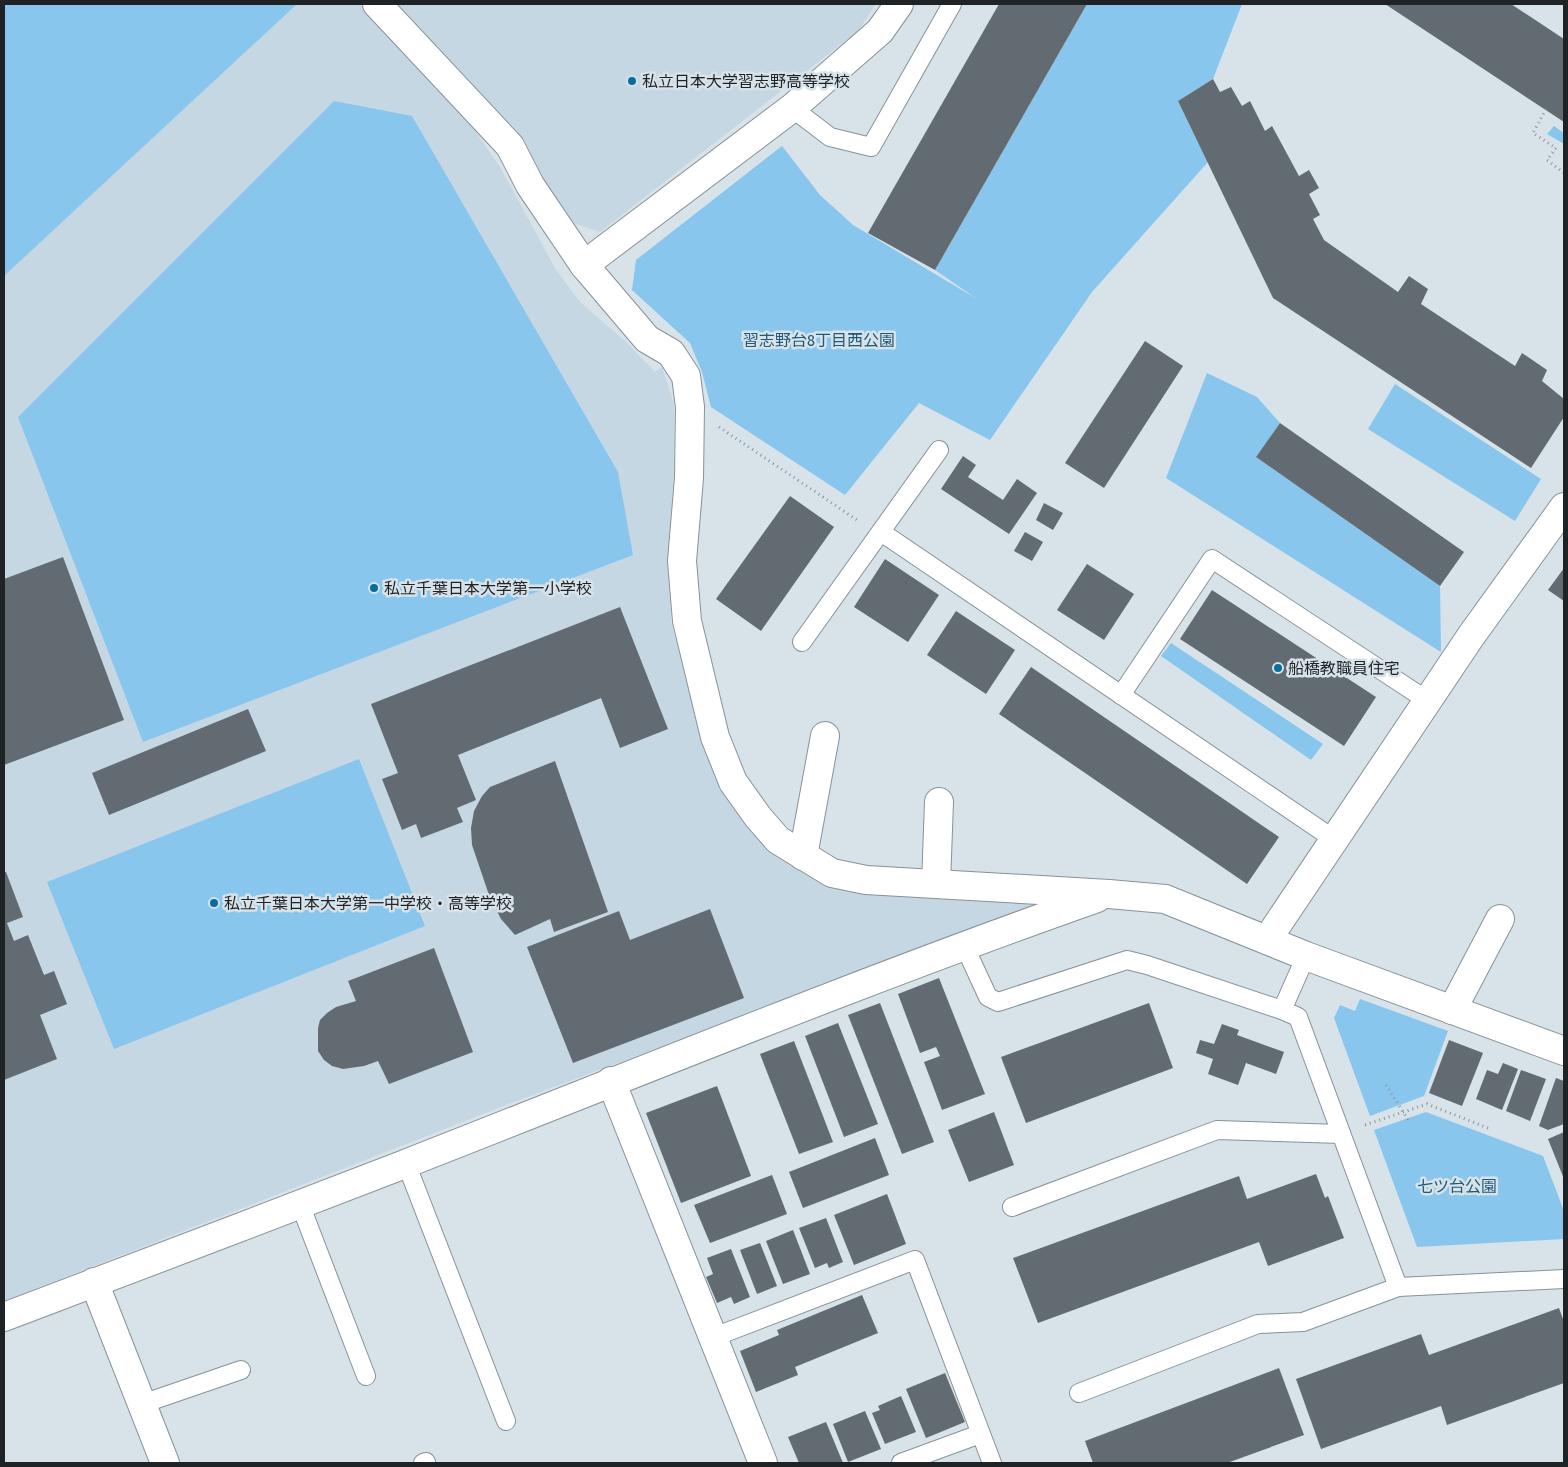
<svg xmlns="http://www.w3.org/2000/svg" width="1568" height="1467" viewBox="0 0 1568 1467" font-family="'Fira Sans Condensed','Noto Sans JP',sans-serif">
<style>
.built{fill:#c5d7e3}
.green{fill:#88c6ed}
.building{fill:#626b72}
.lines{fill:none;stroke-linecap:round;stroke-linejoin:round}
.lane-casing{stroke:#889299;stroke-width:20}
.street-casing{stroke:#889299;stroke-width:30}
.path{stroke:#8d959a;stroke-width:3;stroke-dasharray:1 4;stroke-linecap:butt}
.lane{stroke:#fff;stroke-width:18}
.street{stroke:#fff;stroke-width:28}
.poi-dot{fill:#096d9b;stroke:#d7e2e9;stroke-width:2}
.labels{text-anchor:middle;stroke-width:5;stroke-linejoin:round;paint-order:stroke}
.poi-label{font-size:16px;fill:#1f2325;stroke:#d7e2e9;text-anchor:start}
.park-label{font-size:16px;fill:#1f5979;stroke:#d7e2e9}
</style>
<rect width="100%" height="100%" fill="#d7e2e9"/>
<g class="built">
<path d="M4 4H360L466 118 500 167 556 270 580 302 626 342 655 372 662 367 674 404V472L668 554 671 622 703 741 772 850 1044 903 501 1107 4 1301Z"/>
<path d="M397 4H876L858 31 600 232 573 223 540 176 518 132Z"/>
</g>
<g class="green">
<path d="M4 4H297L4 276Z"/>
<path d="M1087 4H1242L1213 79 1178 101 1208 162 1092 292 990 440 919 403 845 495 711 407 702 372 690 343 632 290 636 260 782 146 820 195 853 225 977 299 935 270Z"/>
<path d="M334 101 412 116 618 472 633 555 143 742 18 417Z"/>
<path d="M1554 126 1564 133V144L1547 134Z"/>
<path d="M1207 373 1257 397 1280 423 1256 457 1440 586 1441 652 1166 478Z"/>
<path d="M1395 384 1541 479 1515 521 1368 429Z"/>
<path d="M1171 643 1323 744 1311 760 1161 656Z"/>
<path d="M359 759 425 926 114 1049 47 882Z"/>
<path d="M1360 999 1448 1031 1424 1096 1370 1116 1334 1018 1340 1005 1355 1011Z"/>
<path d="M1426 1112 1543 1156 1564 1211V1239L1417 1247 1374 1130Z"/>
</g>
<g class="building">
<path d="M999 4H1087L935 270 868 233Z"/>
<path d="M1385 4H1511L1564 39V122Z"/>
<path d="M1213 79 1220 92 1231 87 1242 106 1250 101 1265 131 1272 126 1299 176 1309 170 1319 188 1309 194 1320 215 1313 219 1324 240 1398 292 1409 276 1428 289 1421 304 1515 366 1522 353 1547 370 1542 381 1564 399V417L1531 468 1273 298 1178 101Z"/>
<path d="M1145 341 1183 366 1104 488 1065 463Z"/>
<path d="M1280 423 1464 552 1440 586 1256 457Z"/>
<path d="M963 456 976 465 968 477 1003 500 1017 479 1037 493 1009 534 941 489Z"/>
<path d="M790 496 834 527 761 631 716 599Z"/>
<path d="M1044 503 1063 513 1053 530 1036 520Z"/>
<path d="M1025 532 1043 542 1032 561 1014 551Z"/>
<path d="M63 557 124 720 4 765V579Z"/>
<path d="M885 559 939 595 908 642 854 607Z"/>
<path d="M1087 564 1134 594 1104 640 1057 610Z"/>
<path d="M1564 568V601L1548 590Z"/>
<path d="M1212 590 1376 697 1344 746 1180 639Z"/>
<path d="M620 607 668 729 620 748 601 698 458 755 476 800 457 808 463 822 421 838 416 824 402 830 382 779 398 773 371 704Z"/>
<path d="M956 611 1015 650 986 694 927 655Z"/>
<path d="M1031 667 1279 837 1247 884 999 714Z"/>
<path d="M248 709 266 751 109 815 92 773Z"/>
<path d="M555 761 608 912 554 932 550 919 515 935 501 919 489 895 472 845 471 828 474 811 482 796 490 787Z"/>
<path d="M4 872H6L23 917 7 923 14 941 28 935 44 975 54 971 67 1004 40 1015 57 1059 4 1080Z"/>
<path d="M710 909 744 998 573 1063 527 947 619 911 630 940Z"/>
<path d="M434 948 473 1052 389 1084 378 1061 364 1066 343 1069 332 1066 324 1060 318 1051V1028L320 1020 327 1013 336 1007 356 1001 348 981Z"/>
<path d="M939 978 985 1094 942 1110 924 1062 940 1056 936 1047 920 1053 898 994Z"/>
<path d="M880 1003 934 1142 902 1154 848 1015Z"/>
<path d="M1149 1003 1173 1068 1026 1123 1001 1057Z"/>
<path d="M838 1023 878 1124 844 1137 805 1036Z"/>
<path d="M1222 1024 1239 1030 1237 1035 1284 1052 1276 1074 1246 1063 1238 1085 1208 1074 1213 1059 1196 1053 1200 1040 1214 1044Z"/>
<path d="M1449 1040 1483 1053 1462 1106 1429 1093Z"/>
<path d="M794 1041 833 1142 799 1154 760 1054Z"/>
<path d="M1503 1063 1518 1069 1502 1110 1476 1099 1487 1070 1498 1074Z"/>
<path d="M1521 1070 1546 1079 1530 1121 1506 1111Z"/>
<path d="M1556 1078 1564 1081V1124L1548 1130 1539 1126Z"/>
<path d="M717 1086 751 1176 681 1203 646 1113Z"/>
<path d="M994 1112 1014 1165 969 1182 948 1130Z"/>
<path d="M1564 1132V1179L1548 1139Z"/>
<path d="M875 1138 889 1175 803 1208 789 1172Z"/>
<path d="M1316 1174 1325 1198 1328 1196 1344 1238 1268 1266 1259 1242 1038 1323 1013 1258 1239 1176 1247 1199Z"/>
<path d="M772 1175 787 1214 710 1243 694 1205Z"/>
<path d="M887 1194 906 1244 854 1265 834 1215Z"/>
<path d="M826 1218 843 1262 829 1268 827 1263 815 1268 799 1228Z"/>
<path d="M793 1230 810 1274 783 1284 766 1241Z"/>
<path d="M760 1243 777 1286 757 1294 740 1250Z"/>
<path d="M731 1249 750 1297 734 1304 731 1297 717 1303 706 1277 713 1274 707 1258Z"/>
<path d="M862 1295 878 1333 795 1367 798 1375 756 1392 740 1351 779 1335 777 1330Z"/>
<path d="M1559 1308 1564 1322V1383L1447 1425 1441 1406 1321 1449 1296 1379 1421 1334 1429 1355Z"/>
<path d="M1279 1368 1304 1435 1227 1463H1093L1085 1441Z"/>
<path d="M945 1373 965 1422 926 1438 906 1389Z"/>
<path d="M901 1396 916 1432 885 1444 872 1413 880 1410 878 1406Z"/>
<path d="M865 1411 881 1449 848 1462 833 1424Z"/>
<path d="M826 1422 843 1463H799L788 1437Z"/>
</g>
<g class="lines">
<g class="lane-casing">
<g id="lane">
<path d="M792 108 830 137 871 147 952 4"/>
<path d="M881 532 1335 840"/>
<path d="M802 642 939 450"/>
<path d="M1121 695 1212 559 1428 701"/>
<path d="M964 945 988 997 998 1002 1127 960 1147 965 1282 1010 1298 1017 1398 1287"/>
<path d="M1282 1010 1306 956"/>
<path d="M406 1163 506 1421"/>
<path d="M300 1204 366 1376"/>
<path d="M1012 1207 1217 1130 1341 1134"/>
<path d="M714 1337 915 1260 992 1463"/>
<path d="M1079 1393 1258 1324 1303 1322 1398 1287 1564 1279"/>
<path d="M142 1404 241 1370"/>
<path d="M423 1463 426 1462"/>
<path d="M901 1463 980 1434"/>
</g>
</g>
<g class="street-casing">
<g id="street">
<path d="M377 4 510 146 530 185 584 265 647 339 671 353 686 376 690 407 689 478 682 561 687 621 715 737 733 782 758 817 778 840 832 873 866 880 1109 894 1165 899 1306 956 1564 1051"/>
<path d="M584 265 792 108 880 31 899 4"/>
<path d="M803 856 825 736"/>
<path d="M936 884 939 802"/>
<path d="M1267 940 1471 636 1564 507"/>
<path d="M1452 1010 1500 919"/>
<path d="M611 1081 763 1463"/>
<path d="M94 1282 165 1463"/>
<path d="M4 1317C137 1266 272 1216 405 1164 635 1074 864 980 1097 898"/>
</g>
</g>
<g class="path">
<path d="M1546 109 1533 133 1556 148 1547 160 1564 173"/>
<path d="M719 427 857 520"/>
<path d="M1386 1085 1410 1123"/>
<path d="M1365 1125 1427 1104 1488 1128"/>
</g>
<use href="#lane" class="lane"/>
<use href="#street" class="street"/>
</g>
<g class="poi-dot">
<circle cx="632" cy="81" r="5"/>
<circle cx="374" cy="588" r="5"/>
<circle cx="1278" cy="668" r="5"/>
<circle cx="214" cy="903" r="5"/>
</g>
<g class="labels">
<g class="poi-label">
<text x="642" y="87">私立日本大学習志野高等学校</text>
<text x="384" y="594">私立千葉日本大学第一小学校</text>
<text x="1288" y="674">船橋教職員住宅</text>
<text x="224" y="909">私立千葉日本大学第一中学校・高等学校</text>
</g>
<g class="park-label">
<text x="819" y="346">習志野台8丁目西公園</text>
<text x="1457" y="1192">七ツ台公園</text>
</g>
</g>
<rect width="1568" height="1467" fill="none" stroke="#1f2325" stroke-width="10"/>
</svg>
